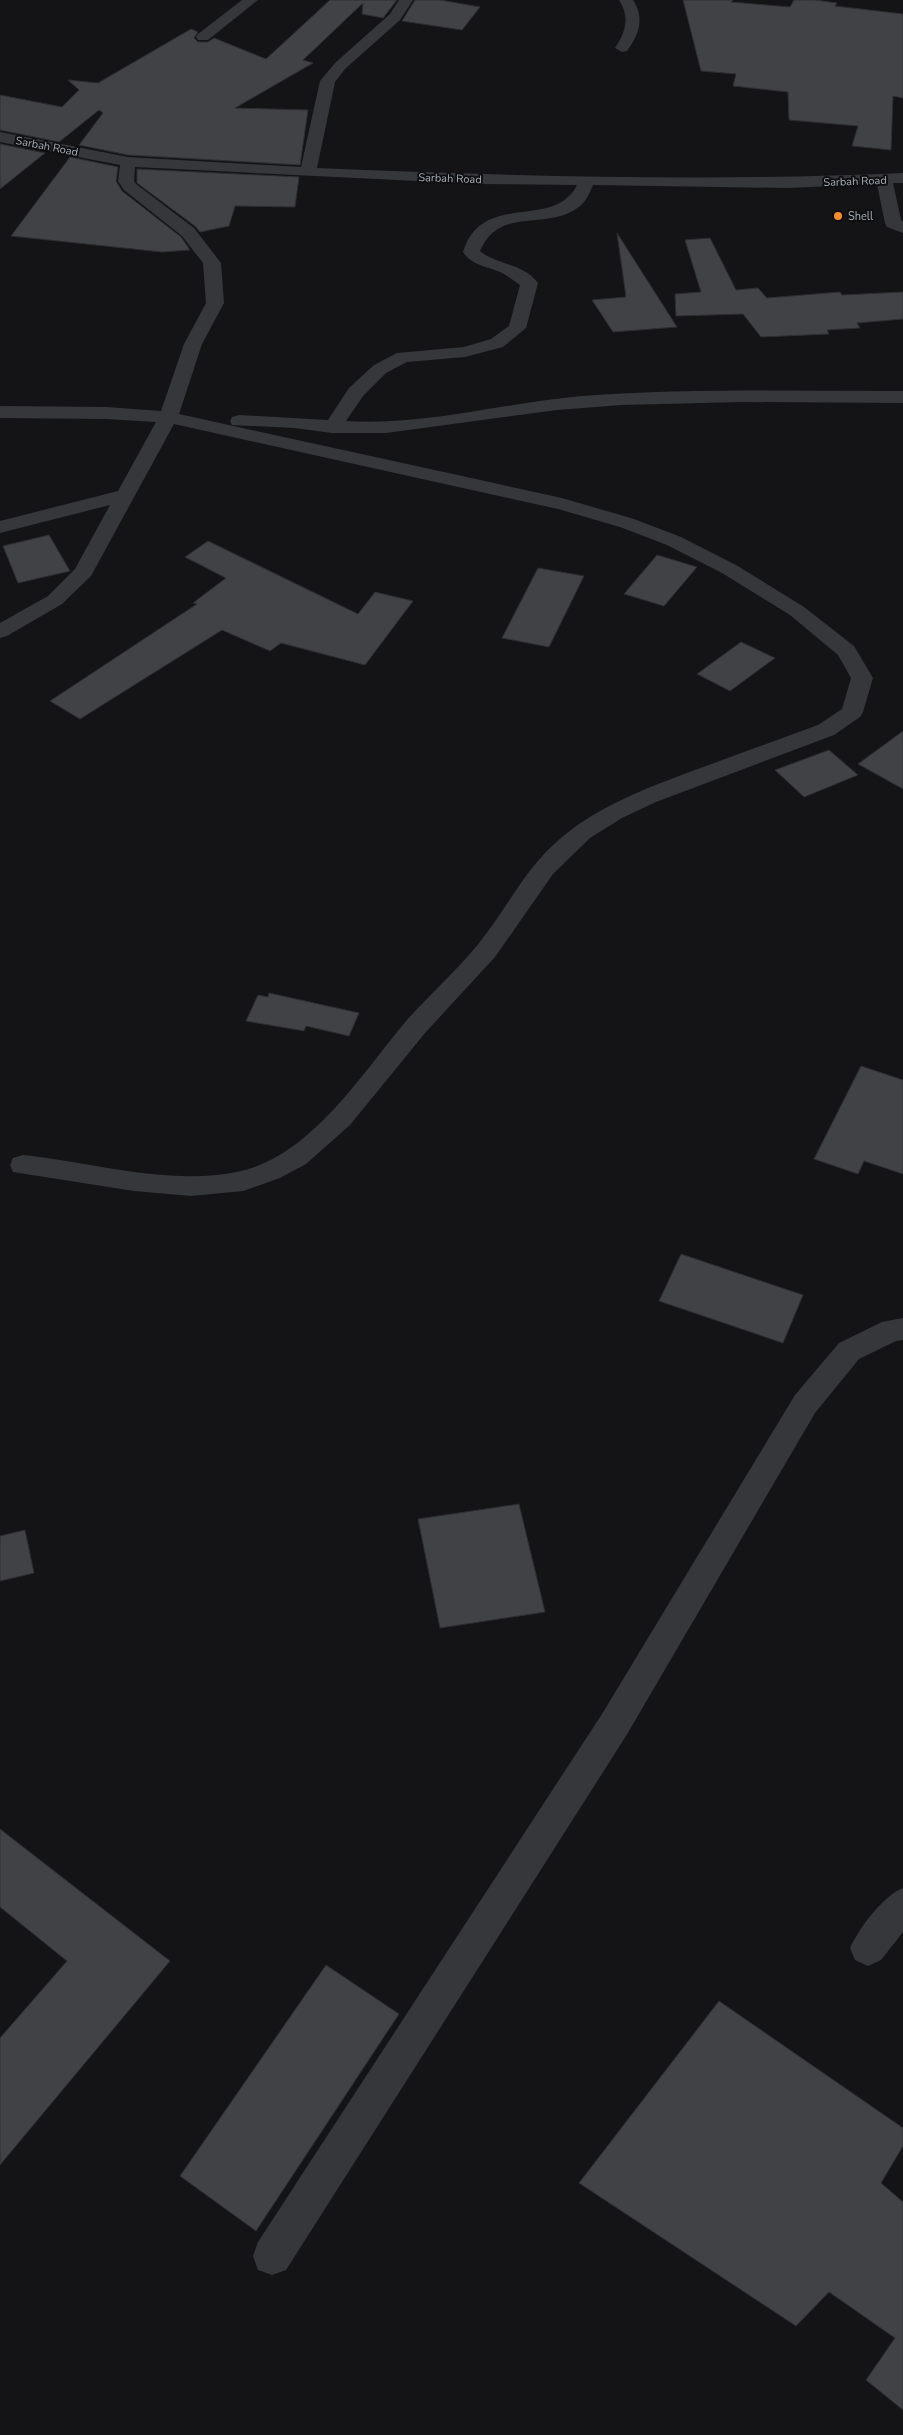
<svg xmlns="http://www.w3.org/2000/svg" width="903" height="2435" viewBox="0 0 903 2435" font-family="'Nunito Sans',sans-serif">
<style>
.building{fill:#404246;stroke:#2e2e32}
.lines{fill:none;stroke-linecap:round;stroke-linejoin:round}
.minor{fill:#35373b;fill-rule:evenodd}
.poi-dot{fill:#f68f2b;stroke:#0f0f11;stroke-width:2}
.labels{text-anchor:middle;stroke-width:4;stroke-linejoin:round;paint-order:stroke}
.far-street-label{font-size:11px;fill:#a5adb6;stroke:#0f0f11}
.far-poi-label{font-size:11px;fill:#a5adb6;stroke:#0f0f11;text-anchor:start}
</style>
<rect width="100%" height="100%" fill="#141416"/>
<g class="building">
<path d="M330 0H397L383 18 362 14 363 3 303 60 313 63 235 108 308 110 300 165 128 155 79 145 103 113 99 110 59 142 0 130V95L62 107 79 90 68 80 98 83 191 29 198 32 194 38 198 42H208L214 38 266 59Z"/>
<path d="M415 0H440L480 7 462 30 402 21Z"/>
<path d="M683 0H733L731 2 790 7 794 0H815L837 3 835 6 903 14V98L893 96 891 150 852 146 858 126 789 120 788 92 733 86 736 74 701 71Z"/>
<path d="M0 144 45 153 0 189Z"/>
<path d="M70 157 118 167 116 181 122 191 181 237 190 250 162 252 11 236Z"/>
<path d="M137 169 299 177 295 207 235 206 229 226 200 232 195 226 137 183Z"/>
<path d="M617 233 677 327 613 332 592 300 626 297Z"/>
<path d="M710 238 736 290 758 288 767 298 840 292 842 295 903 292V319L857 323 860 328 827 330 829 334 761 337 743 314 676 316 675 294 701 292 685 240Z"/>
<path d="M49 535 70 571 18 583 3 546Z"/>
<path d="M208 541 358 614 375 592 413 601 365 665 281 643 270 651 222 630 80 719 50 701 197 604 193 603 226 578 185 557Z"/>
<path d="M657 555 697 567 664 606 624 594Z"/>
<path d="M538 568 584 576 549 647 502 638Z"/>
<path d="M741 642 775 658 730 691 697 674Z"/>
<path d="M903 731V789L858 764Z"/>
<path d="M829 750 858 775 804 797 775 770Z"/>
<path d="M269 993 359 1013 349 1036 306 1026 304 1031 246 1021 258 995 268 997Z"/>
<path d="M861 1066 903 1080V1174L864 1161 858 1174 814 1159Z"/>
<path d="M681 1254 803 1295 783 1343 659 1301Z"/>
<path d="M519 1504 545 1612 440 1628 418 1519Z"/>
<path d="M25 1530 34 1573 0 1581V1536Z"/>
<path d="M0 1829 170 1961 0 2165V2038L67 1961 0 1907Z"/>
<path d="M326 1965 399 2014 256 2231 180 2176Z"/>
<path d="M719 2001 903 2128V2146L881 2183 903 2202V2410L866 2380 895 2338 829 2292 796 2326 579 2183Z"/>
</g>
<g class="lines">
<g class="minor">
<path d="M242 0H258L208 40H198L196 37 198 34Z"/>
<path d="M399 0H413L400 20 345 69 335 82 317 168C512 176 708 182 903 173V183H893L901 220 903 222V233L887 227 885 223 877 184 788 188 593 185C590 192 587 200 581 205 550 233 500 204 480 251 496 265 524 263 538 283L526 328 503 347 465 357 407 362 386 373 363 396 346 421C425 426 503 403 582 396 689 388 796 391 903 391V403L742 402 621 405 557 410 386 433H332L294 428 232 425 230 421 232 417 239 415 328 420 349 388 374 365 397 353 464 347 491 339 509 326 520 285C514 281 508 276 502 273 488 266 472 266 463 252 465 246 467 240 471 235 497 198 557 226 577 185L478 184 135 167 134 181 136 184 194 228 221 263 224 303 202 344 179 414 562 498 634 519 681 537 736 565 804 607 854 646 873 678 863 712 860 717 834 735 656 802 622 818 590 838 553 874 495 957 425 1033 350 1125 306 1164 280 1178 243 1191 191 1196 134 1191 13 1172 10 1165 13 1158 23 1155C91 1162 173 1187 241 1171 313 1154 362 1073 407 1020 433 991 463 965 486 934 510 902 529 864 561 838 600 805 647 788 695 770 736 755 777 740 818 725L842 709 851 678 838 655 790 615 722 573 667 545 620 527 558 509 174 424 91 576 62 604 7 636 0 638V623L48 596 75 569 110 505 0 533V521L118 491 156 422 106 419 0 418V406L106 407 161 411 184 344 206 303 203 263 182 236 124 190 118 181 120 165 0 142V132L128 157 301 167 320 81 335 63 390 14Z"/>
<path d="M619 0H633C645 18 639 35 627 51L622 52 615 48C626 32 630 17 619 0Z"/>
<path d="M903 1318V1340L896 1341 859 1359 815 1413 626 1736 286 2270 272 2275 258 2270 253 2256 258 2242 602 1714 795 1395 839 1343 882 1322Z"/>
<path d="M903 1888V1932L881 1960 868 1966 855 1960 850 1948C859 1928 883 1896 903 1888Z"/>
</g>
</g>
<circle class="poi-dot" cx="838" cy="216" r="5"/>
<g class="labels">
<g class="far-street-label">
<text transform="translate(47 146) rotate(11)" y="4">Sarbah Road</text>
<text transform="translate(450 178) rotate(2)" y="4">Sarbah Road</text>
<text transform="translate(855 181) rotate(-2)" y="4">Sarbah Road</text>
</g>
<g class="far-poi-label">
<text x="848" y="220">Shell</text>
</g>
</g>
</svg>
